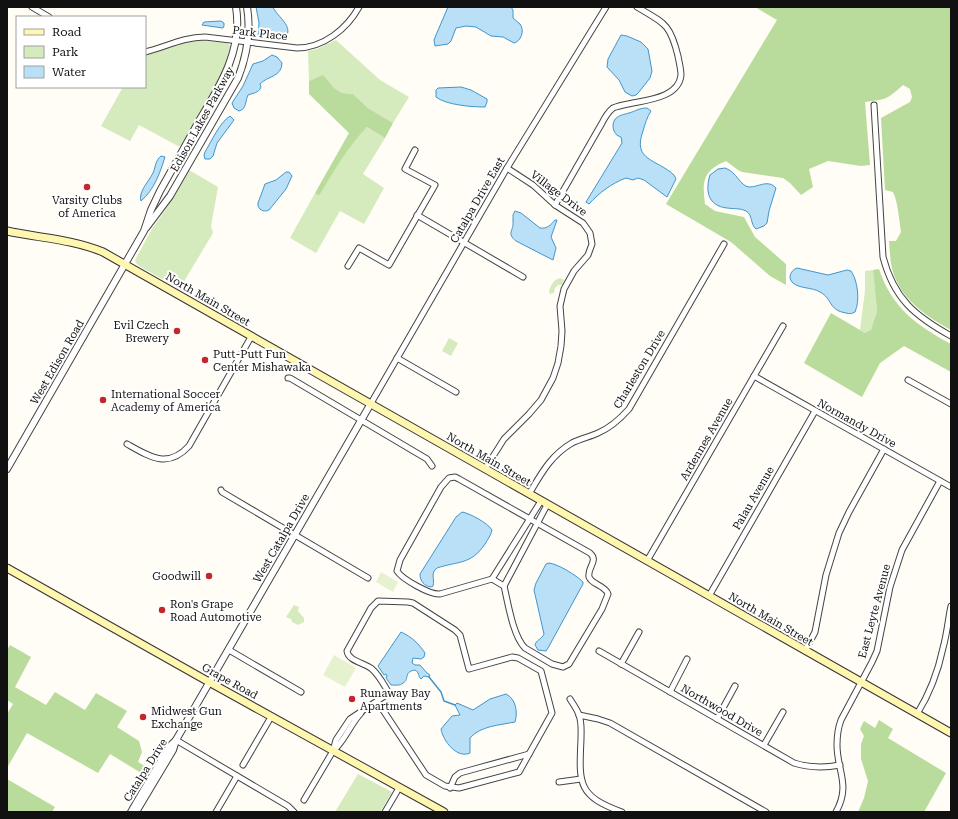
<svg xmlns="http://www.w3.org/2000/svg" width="958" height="819" viewBox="0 0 958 819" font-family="'Roboto Serif',serif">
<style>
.green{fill:#d5ebbd}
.forest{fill:#b9dc9c}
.pitch{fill:#e6f2cf}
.water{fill:#b9e0f7;stroke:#3f96cf}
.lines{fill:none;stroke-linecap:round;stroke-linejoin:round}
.stream{stroke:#3f96cf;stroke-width:1.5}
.minor-casing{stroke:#444;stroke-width:7}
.tertiary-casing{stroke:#444;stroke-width:8}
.secondary-casing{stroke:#333;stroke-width:9}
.minor{stroke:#fff;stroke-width:5}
.tertiary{stroke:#fff;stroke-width:6}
.secondary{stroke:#fff6b0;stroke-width:7}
.poi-dot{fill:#c4262e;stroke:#fff;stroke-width:1.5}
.labels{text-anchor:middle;stroke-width:4;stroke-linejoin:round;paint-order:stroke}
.street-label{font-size:11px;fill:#111;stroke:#fff}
.poi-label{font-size:11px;fill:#111;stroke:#fff;text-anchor:start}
</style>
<rect width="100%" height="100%" fill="#fffdf5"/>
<g class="green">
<path d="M196 40 227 43 231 46 228 61 221 77 181 146H178L139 125 130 141 101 126 123 87H145V55L171 46C176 46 179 47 183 42Z"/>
<path d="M336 40 380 80 409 97 393 123 368 108 353 94 342 93 334 88 323 76 309 81 308 51 317 49Z"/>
<path d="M367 127 385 138 363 174 384 188 364 224 340 211 316 253 290 238 315 193 319 196C333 171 347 148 367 127Z"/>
<path d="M189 170 218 187 211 226 213 233 180 288H178L139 266 136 263 135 260 152 229 168 206Z"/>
<path d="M873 270 877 311 871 331 865 333 860 330 865 291V271Z"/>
<path d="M560 278 564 280 562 285H558L555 288 554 293 550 294 549 292C550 286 554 279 560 278Z"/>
<path d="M449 338 458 343 451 356 442 351Z"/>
<path d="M294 605 299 607 298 611 304 618V622L298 625 292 622 291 619 286 617Z"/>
<path d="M358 774 392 792 380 812H335Z"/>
</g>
<g class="forest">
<path d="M755 7H951V330C929 318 903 301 894 275 890 264 890 253 889 241H896L901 232C899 220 898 202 893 192L885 190 881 118 910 102 912 97 910 89 903 85C886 100 887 99 865 102L870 165 861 166 828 161 809 169 813 187 801 195 790 183 783 178 742 172 738 170 726 161C703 171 702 181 705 204L715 211 744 217 755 237 786 264V285L770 276 731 242 666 204 777 20Z"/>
<path d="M323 75 334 88 342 93 353 94 368 108 393 123 385 138 367 127C347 148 334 171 319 196L315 193 349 133 309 94V81Z"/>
<path d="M879 269C892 308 916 325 951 344V372L904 346 880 363 862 397 804 363 831 313 865 333 871 330 877 311 873 270Z"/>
<path d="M10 645 31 657 15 687 46 705 55 692 85 710 96 693 127 711 117 727 139 741 142 752 138 762 150 769 146 776 110 754 98 773 27 733 7 768V714L13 704 7 700V650Z"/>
<path d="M879 720 893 729 888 738 946 773 924 812H858L864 798 868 781 861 759V744L864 736 860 729 864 721 875 728Z"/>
<path d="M7 779 55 807 52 812H7Z"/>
</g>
<g class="pitch">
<path d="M381 572 398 582 393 592 376 582Z"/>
<path d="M334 655 356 668 345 687 323 675Z"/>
</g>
<g class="water">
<path d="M256 7H272L274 9C280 19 295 28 284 39L278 40 258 37 259 23Z"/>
<path d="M448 7H511L513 10V18C515 20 518 22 520 24 525 31 521 41 514 43L503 37 491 36 476 27 466 26 456 28 451 41 448 44 435 46 434 40 436 35Z"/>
<path d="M221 21 224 23V26L223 28 202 25 204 22Z"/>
<path d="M621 35 627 36 641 42 648 49 652 71 650 78 639 92 636 95 632 96 625 92 619 80 607 67 608 59Z"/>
<path d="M272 55 277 57 282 63C282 77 267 76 260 84L261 87C259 93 253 93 248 95 245 101 247 109 239 111L234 108 232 103 243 86 253 64 263 61Z"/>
<path d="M461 87 471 90 487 99V102L485 107C472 107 446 105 436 97V90L438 88Z"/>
<path d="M647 108 651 111C647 117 645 124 643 131 632 161 657 159 674 175L676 179 667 197 644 180 638 178 633 180 626 178C612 183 599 193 589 204L586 202 622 143 621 137C619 136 617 136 616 134 614 132 613 128 613 126 613 116 622 115 629 113 636 111 639 108 647 108Z"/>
<path d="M230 116 234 120 217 143 213 156 210 159H205L204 155 205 152C211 142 220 122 230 116Z"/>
<path d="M161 156 165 157C160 173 154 190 141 201 138 192 149 181 153 173 156 166 155 161 161 156Z"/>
<path d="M725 168C737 172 740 186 749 187 759 187 768 179 776 188L769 211 767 223 764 226 756 229C750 224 753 215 746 211 740 208 734 209 727 208 708 206 705 191 710 175L718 169Z"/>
<path d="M286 172H289L292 176 286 189 269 210C265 212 260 211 258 206V203L265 184 276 180Z"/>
<path d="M515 211 521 213 540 228C547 229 551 225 555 220H557L551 237 556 248 553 260 516 241C506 233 514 231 513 222 513 219 513 217 513 215Z"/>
<path d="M797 268 828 275 847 270 851 271C858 281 860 301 855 312 851 314 850 314 846 313 828 310 833 299 820 292 812 287 800 289 793 283 787 278 791 270 797 268Z"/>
<path d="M462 512C469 513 488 523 492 530 491 535 488 539 485 544 471 565 458 561 437 568 430 573 435 579 433 586L431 587C424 586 420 581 420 574L456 517Z"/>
<path d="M549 563C558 564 576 575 583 582V584L548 648 546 651 538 650 535 645C536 640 542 639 544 634L534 590 536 583 546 564Z"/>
<path d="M401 632C412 637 419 644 425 653L424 657 421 659 413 658 412 663 415 665H420L427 673 430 675 429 677 424 676 421 679C418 676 419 672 415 670 403 672 410 679 403 683 400 686 395 685 391 685L386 678 387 676 386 674 384 675 378 666Z"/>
<path d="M506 694C516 699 518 712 515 722 500 725 480 726 470 738V753C457 759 443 741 441 729L452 716 460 715 455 705 457 703 473 710 490 699Z"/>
</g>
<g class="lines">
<path class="stream" d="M429 677 441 692 444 701 455 705"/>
<g class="minor-casing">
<g id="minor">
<path d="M32 7 49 17"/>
<path d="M145 52C166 47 183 37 205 37L297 48C323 48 347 29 359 7"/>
<path d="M874 105 883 257C894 299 915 316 951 336"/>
<path d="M555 205 602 123C605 117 608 112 613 108 618 106 623 105 628 104 646 100 679 98 681 75 681 69 679 62 678 56 670 23 664 23 637 7"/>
<path d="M417 215 523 277"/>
<path d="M348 266 359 248 389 265 435 185 405 169 415 150"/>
<path d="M397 358 456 392"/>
<path d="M754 376 951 487"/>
<path d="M288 378H290L427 459 432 466"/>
<path d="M908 380 951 404"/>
<path d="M370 405 507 168 606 7"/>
<path d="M127 444C150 457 168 469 189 446L251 337"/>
<path d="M485 469 504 439 529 414 541 400 553 378 558 363 561 346 562 331 560 306 564 289 574 271 588 255 592 244 590 233 583 223 555 205 533 185 507 168"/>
<path d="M221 490 222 492 368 578"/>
<path d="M529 494C541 474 551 455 572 443 580 439 589 437 598 433 610 428 620 419 629 409L724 244"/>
<path d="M647 561 783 326"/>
<path d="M492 579 440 594C430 595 402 579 397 571L400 560 441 487 449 478 455 477 459 479 590 553C599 561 587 567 589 577 592 585 605 585 608 594L602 609 569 664 563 667 552 664 525 648C513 636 508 603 504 586"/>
<path d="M492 579 541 501"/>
<path d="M492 579 504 586"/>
<path d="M504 586 547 505"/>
<path d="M709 596 815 411"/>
<path d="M229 650 301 692"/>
<path d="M599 651 794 763C810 768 824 768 840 765"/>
<path d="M805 651 815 632 826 575 839 533 849 512 884 449"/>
<path d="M621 664 639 632"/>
<path d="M670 692 687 659"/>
<path d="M570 699C573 704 577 709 579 715 582 723 581 731 581 739 579 783 577 796 622 812"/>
<path d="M917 714C930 693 938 672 943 648 947 634 948 620 951 606"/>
<path d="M579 715 598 719 610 723 766 812"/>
<path d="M717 719 735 686"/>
<path d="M176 740 288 806 294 812"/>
<path d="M764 745 783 712"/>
<path d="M334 750C345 740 350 725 361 713"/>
<path d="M243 765 271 717"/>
<path d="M559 782 581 779"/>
<path d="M450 788 455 777 460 773 529 754"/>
<path d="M304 800 333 751 336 740 350 719 389 693C384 685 379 675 372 669 365 663 348 661 347 651L371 608 378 601 408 602 413 603 455 630 460 635 469 669 512 657 518 658 541 671 552 713 519 772 459 788 445 786 426 775 377 701"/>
<path d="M216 812 237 776"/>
<path d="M385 812 399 788"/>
<path d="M836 812C851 785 837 771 837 745 837 736 838 728 841 720L872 662 877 651 890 587 902 550 940 481"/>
</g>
</g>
<g class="tertiary-casing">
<g id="tertiary">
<path d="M146 228 170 196 238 78C247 55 251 31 247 7"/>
<path d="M7 469 144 231 151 210 160 191C173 168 186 145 199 121 220 86 243 50 236 7"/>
<path d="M131 812 169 747 175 741"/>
<path d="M136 812 173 750 176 740 370 405"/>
</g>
</g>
<g class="secondary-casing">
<g id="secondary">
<path d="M7 231C39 238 72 239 103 252L951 733"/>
<path d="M7 568 209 682 444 812"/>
</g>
</g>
<use href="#minor" class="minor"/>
<use href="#tertiary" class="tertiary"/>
<use href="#secondary" class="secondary"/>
</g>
<g class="poi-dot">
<circle cx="87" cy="187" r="4"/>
<circle cx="177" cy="331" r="4"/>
<circle cx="205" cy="360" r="4"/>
<circle cx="103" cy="400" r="4"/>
<circle cx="209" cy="576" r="4"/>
<circle cx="162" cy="610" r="4"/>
<circle cx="352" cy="699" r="4"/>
<circle cx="143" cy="717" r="4"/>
</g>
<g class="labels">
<g class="street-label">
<text transform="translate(260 33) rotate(7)" y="4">Park Place</text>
<text transform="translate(202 119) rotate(-61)" y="4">Edison Lakes Parkway</text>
<text transform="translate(559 193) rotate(37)" y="4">Village Drive</text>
<text transform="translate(477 200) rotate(-60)" y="4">Catalpa Drive East</text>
<text transform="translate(208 299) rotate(30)" y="4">North Main Street</text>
<text transform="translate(57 362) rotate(-60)" y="4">West Edison Road</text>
<text transform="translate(639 369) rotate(-59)" y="4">Charleston Drive</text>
<text transform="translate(857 423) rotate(29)" y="4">Normandy Drive</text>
<text transform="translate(706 439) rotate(-60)" y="4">Ardennes Avenue</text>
<text transform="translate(489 459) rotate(30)" y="4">North Main Street</text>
<text transform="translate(753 498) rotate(-60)" y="4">Palau Avenue</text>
<text transform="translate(281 538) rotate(-60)" y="4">West Catalpa Drive</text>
<text transform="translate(874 611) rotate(-75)" y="4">East Leyte Avenue</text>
<text transform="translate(771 619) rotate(30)" y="4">North Main Street</text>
<text transform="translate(230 681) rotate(29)" y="4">Grape Road</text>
<text transform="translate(722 710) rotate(30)" y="4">Northwood Drive</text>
<text transform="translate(145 770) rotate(-58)" y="4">Catalpa Drive</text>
</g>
<g class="poi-label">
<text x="87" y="204" text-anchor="middle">Varsity Clubs<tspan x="87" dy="13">of America</tspan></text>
<text x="169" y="329" text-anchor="end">Evil Czech<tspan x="169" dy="13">Brewery</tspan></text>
<text x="213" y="358">Putt-Putt Fun<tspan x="213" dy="13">Center Mishawaka</tspan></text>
<text x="111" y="398">International Soccer<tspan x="111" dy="13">Academy of America</tspan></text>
<text x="201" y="580" text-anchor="end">Goodwill</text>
<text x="170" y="608">Ron's Grape<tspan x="170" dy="13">Road Automotive</tspan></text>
<text x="360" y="697">Runaway Bay<tspan x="360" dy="13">Apartments</tspan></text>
<text x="151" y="715">Midwest Gun<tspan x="151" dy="13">Exchange</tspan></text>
</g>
</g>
<rect width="958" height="819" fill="none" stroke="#111111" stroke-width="16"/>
<rect x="16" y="16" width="130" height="72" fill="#ffffff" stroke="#a0a0a0"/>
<rect x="24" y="29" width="20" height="6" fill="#fff6b0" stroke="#a0a0a0"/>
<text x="52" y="36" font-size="12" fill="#111111">Road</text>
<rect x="24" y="46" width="20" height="12" fill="#d5ebbd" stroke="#a0a0a0"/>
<text x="52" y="56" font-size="12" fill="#111111">Park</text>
<rect x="24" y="66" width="20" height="12" fill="#b9e0f7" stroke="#a0a0a0"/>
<text x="52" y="76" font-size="12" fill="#111111">Water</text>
</svg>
